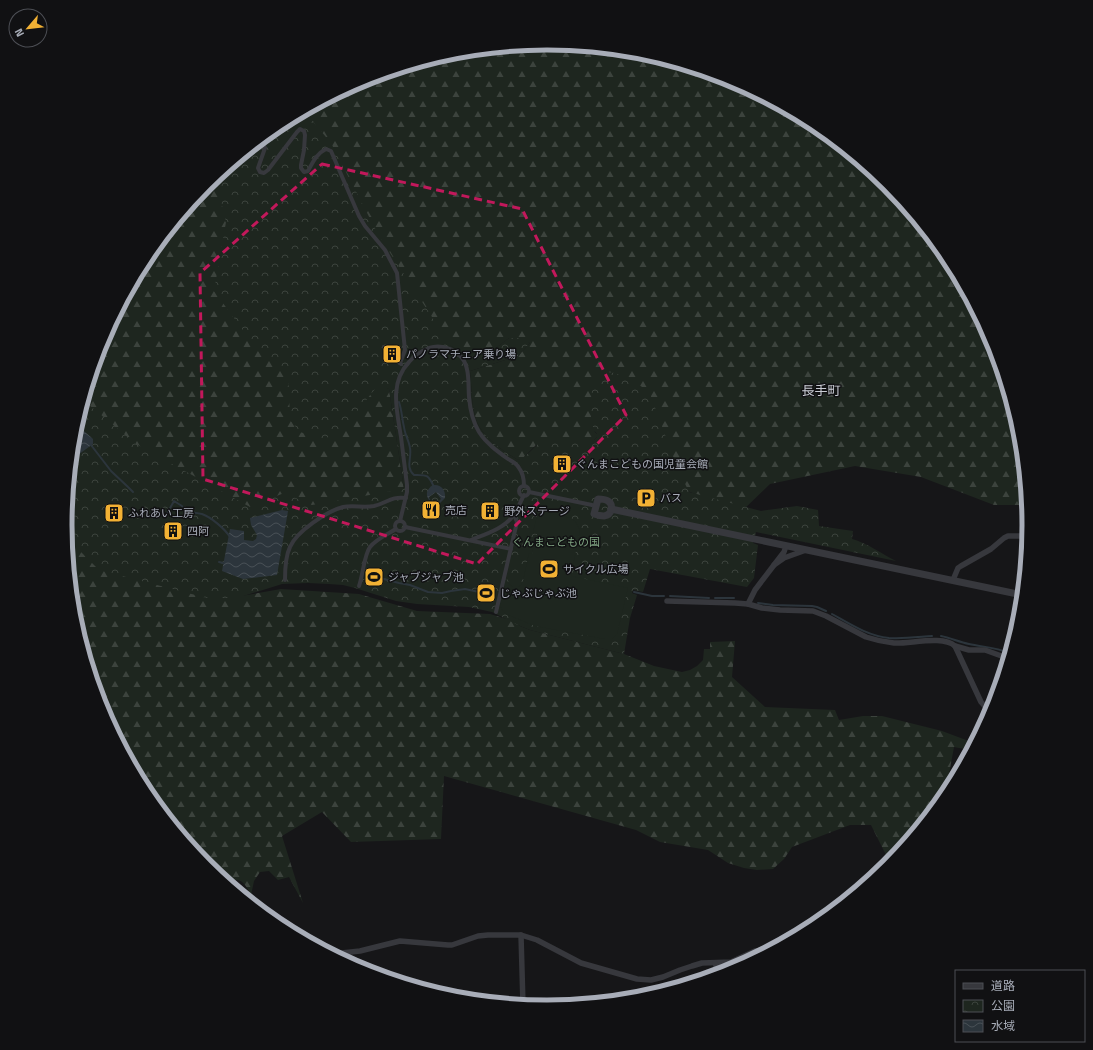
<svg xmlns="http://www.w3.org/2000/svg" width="1093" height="1050" viewBox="0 0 1093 1050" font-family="'Titillium Web','Noto Sans JP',sans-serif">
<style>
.forest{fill:url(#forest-firs)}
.park{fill:url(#park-crowns)}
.pitch{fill:#1e261f}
.water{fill:url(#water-waves)}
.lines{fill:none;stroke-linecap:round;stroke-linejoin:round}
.stream{stroke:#2c353c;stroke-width:2}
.pedestrian{stroke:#37383d;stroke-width:4}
.minor{stroke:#37383d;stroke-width:5.5}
.tertiary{stroke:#37383d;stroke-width:7}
.marked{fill:none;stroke:#c2185b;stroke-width:3;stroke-dasharray:8 5;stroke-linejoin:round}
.labels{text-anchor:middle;stroke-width:3;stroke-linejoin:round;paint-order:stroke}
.poi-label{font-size:11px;fill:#a8adb8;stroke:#111113;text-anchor:start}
.park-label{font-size:11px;fill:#7fa381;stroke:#111113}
.quarter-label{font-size:13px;fill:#c9ccd4;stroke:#111113}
.rim{fill:none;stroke:#a8adb8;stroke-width:5}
</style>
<defs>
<pattern id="forest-firs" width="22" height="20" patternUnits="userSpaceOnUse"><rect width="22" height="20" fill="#1e261f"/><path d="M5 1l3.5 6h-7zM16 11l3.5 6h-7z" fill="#3c433d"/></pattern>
<pattern id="park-crowns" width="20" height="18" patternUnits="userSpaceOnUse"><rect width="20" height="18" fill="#1e261f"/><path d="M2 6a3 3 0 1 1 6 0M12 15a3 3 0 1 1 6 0" fill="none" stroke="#3c433d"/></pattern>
<pattern id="water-waves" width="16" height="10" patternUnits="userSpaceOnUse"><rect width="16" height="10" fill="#2c353c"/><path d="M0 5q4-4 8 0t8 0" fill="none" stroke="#485056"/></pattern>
</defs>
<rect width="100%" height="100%" fill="#161618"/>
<g class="forest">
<path d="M547 43 641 52 731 80 814 124 887 184 947 257 992 341 1019 431 1027 505H994L921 477 855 466 770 484 741 512 685 490 594 431 597 434V437L594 440 536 445 522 459 518 460C504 452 483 437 477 422 471 406 472 388 470 371L518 356 530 343 509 338 492 351 467 358 458 350 451 346 242 154 279 124 362 80 453 52Z"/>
<path d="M216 175 374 383 389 389 404 489 403 493 249 514 75 427 101 340 146 257 206 184Z"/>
<path d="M65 525 241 596 281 589 359 594 417 611 490 614 513 621 520 626 530 630 624 654 654 666 682 672 690 670 697 666 703 660 704 649H710V642L735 641 732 677 765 707 835 710 839 720 863 716H882L942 731 974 743 970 750 954 747 947 785H951L947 793 890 863 871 825H850L792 847 784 859 773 869 757 870 744 868 728 863 708 850 660 842 636 830 444 776 441 839 351 842 322 812 282 836 303 903 289 877 278 880 269 871 260 872 254 881 251 895C243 880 241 878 224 881L206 866 146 793 101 709 74 619Z"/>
</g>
<path class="park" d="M294 116 309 117 331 143 379 236 451 346 458 350 467 358 492 351 509 338H519L530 343 518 356 470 371C472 388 471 406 477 422 483 437 504 452 518 460 527 457 534 446 543 440H594L597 437V434L593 427 591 417 592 379C596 377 600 374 604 373 616 369 638 385 649 391L677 467 689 492 761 511 797 506 818 510 819 526 853 531 852 539C867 543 882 554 896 561L756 532 753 543 758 545 754 578 747 587 650 569 643 592 633 590 632 593 637 595 630 618 624 654 530 630 520 626 492 612 469 607 417 604 396 601 355 588 343 585 329 584 308 583 282 584 237 598H207L99 570 66 537 65 525 74 431 83 400 136 444 250 507 284 493 312 505 404 489 389 389 384 388 375 389 340 433 323 439 300 432 290 420 288 369 262 356 214 291 226 222 215 177 242 154 245 156C258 139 276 126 294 116Z"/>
<path class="pitch" d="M538 511 571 518 575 521 580 530 571 576 628 588 617 634 612 639H605L535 626 506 614 503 611 500 606 506 577 508 583 513 587H518L521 585 523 581 529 553 532 554 535 538 537 537V534L533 533Z"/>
<g class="water">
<path d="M76 424 93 439V444L71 460 74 431Z"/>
<path d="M433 485C441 484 446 490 445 498L440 503 439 501 441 499 436 492 429 497 430 500H429C425 494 427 489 433 485Z"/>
<path d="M282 510 288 511 277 575 243 579 222 571 230 529 244 531V540L253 541 256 539 257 535 251 525 250 518Z"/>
<circle cx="374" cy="577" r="5.5"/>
<circle cx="486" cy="593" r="7"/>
</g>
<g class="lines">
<g class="stream">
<path d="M399 402C402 411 402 419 404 427 405 435 409 441 410 448 412 458 405 467 414 475 427 475 428 474 434 487"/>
<path d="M91 445 111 471 128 487 133 492"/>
<path d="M156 511 165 517 174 501 182 506 186 512C191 512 197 513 202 514 211 517 225 529 230 537"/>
<path d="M219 562 223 563"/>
<path d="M380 578 399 583 410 585 428 592 442 593 451 591 465 589 479 592"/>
<path d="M634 592 652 596H664"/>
<path d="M670 596 709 598"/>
<path d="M715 598H734"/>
<path d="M758 603 773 605 812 606 817 607 826 611"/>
<path d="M832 614C850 624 868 636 889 638 903 639 918 637 932 636"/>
<path d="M941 636C951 638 959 642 969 644 982 647 996 647 1009 653"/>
</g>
<g class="pedestrian">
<path d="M235 160 243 161 251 153 259 143 260 142 263 143 265 148 258 168 260 172 264 173 268 170 297 132 300 129 304 131 305 135 304 150 301 165V168L304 172 308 171C313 162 316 154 326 149L331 151 359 216 365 226 385 250 397 273 405 350 400 363"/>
<path d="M384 347 389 352"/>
<path d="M393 358 401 364"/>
<circle cx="524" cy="491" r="5"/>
<path d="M529 492 592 505"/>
<path d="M400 521 407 492V485C405 469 403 453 401 437 397 411 389 383 409 362 415 355 421 351 429 348 441 344 455 349 462 358 470 368 468 385 469 397 470 409 473 422 479 432 486 443 497 451 508 459 512 461 517 464 519 468 523 473 524 480 524 486"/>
<circle cx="400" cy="526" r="5"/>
<path d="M405 527 511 549"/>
<path d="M471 540C486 534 503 529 513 516 518 510 520 502 524 495"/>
<path d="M285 580C285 570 285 557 290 547 296 532 327 511 343 507 353 505 364 508 374 506 387 503 391 496 406 498"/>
<path d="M359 586C363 575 364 555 370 547 376 539 388 534 396 529"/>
<path d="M496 612 517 522 514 515"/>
</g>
<g class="minor">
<path d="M786 546 784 552 774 565 784 558 806 550"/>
<path d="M953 580 958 568 961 566 991 549 1004 538 1008 536H1027"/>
<path d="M667 601 735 603 748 604 762 608 780 610 813 611 826 616 866 637C875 640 884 642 894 643 910 644 943 635 955 646L981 702 990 712"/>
<path d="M748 604 755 590 774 565"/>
<path d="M955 646 969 650H985L1007 658"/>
<path d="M521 935 523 1005"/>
<path d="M797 935 801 931 819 922"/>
<path d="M332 954 360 951 400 941 448 945H452L478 936 488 935H521L537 940 581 963 637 979 651 980 663 977 680 970 692 966 702 963 731 962 755 951 771 949"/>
<path d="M715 963 719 974"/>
</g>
<g class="tertiary">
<path d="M598 499C601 499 605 499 608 501 614 505 612 515 604 516 601 516 597 515 594 514Z"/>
<path d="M611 509 1022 595"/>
</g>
</g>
<path class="marked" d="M322 164 522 209 626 415 477 564 203 479 200 273Z"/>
<defs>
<g id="building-square" transform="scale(1)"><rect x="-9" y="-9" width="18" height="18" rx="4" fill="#f2b134" stroke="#111113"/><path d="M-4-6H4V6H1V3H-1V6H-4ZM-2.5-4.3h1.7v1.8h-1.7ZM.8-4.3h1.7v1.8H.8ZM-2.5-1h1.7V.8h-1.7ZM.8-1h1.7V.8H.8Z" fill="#111"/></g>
<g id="parking-square" transform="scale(1)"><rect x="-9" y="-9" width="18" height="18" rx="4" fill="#f2b134" stroke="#111113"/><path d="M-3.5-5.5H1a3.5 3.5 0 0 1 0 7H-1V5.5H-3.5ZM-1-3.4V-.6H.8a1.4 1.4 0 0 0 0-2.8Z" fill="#111"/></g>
<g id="restaurant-square" transform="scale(1)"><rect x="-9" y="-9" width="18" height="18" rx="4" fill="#f2b134" stroke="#111113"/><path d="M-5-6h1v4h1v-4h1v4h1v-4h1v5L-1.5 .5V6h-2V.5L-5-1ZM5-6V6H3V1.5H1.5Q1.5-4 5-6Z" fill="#111"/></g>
<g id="stadium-square" transform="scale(1)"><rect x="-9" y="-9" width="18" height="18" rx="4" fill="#f2b134" stroke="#111113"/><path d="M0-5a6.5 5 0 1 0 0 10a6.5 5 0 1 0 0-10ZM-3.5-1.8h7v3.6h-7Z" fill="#111"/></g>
</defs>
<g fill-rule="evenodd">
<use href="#building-square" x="392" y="354"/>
<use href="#building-square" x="562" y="464"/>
<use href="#parking-square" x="646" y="498"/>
<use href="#restaurant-square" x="431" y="510"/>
<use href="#building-square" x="490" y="511"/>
<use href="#building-square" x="114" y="513"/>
<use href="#building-square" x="173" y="531"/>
<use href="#stadium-square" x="549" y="569"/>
<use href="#stadium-square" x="374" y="577"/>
<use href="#stadium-square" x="486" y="593"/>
</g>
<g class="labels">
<g class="poi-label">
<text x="406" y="358">パノラマチェア乗り場</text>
<text x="576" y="468">ぐんまこどもの国児童会館</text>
<text x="660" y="502">バス</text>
<text x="445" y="514">売店</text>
<text x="504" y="515">野外ステージ</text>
<text x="128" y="517">ふれあい工房</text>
<text x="187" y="535">四阿</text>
<text x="563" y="573">サイクル広場</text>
<text x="388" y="581">ジャブジャブ池</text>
<text x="500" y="597">じゃぶじゃぶ池</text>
</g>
<g class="park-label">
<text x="556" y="546">ぐんまこどもの国</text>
</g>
<g class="quarter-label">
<text x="821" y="395">長手町</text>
</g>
</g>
<path d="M0 0H1093V1050H0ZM72 525a475 475 0 1 1 950 0a475 475 0 1 1-950 0Z" fill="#111113" fill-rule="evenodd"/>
<path class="rim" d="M72 525a475 475 0 1 1 950 0a475 475 0 1 1-950 0Z"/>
<rect x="955" y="970" width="130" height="72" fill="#111113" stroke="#4d4f55"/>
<rect x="963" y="983" width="20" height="6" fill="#37383d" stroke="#4d4f55"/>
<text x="991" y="990" font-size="12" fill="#a8adb8">道路</text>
<rect x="963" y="1000" width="20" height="12" fill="url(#park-crowns)" stroke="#4d4f55"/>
<text x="991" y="1010" font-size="12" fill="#a8adb8">公園</text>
<rect x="963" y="1020" width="20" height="12" fill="url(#water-waves)" stroke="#4d4f55"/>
<text x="991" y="1030" font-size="12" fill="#a8adb8">水域</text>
<g transform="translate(28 28) rotate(242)"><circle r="19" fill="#111113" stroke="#4d4f55"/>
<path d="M0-3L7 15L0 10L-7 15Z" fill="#f2b134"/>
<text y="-6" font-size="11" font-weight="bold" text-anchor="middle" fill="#a8adb8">N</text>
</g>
</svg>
